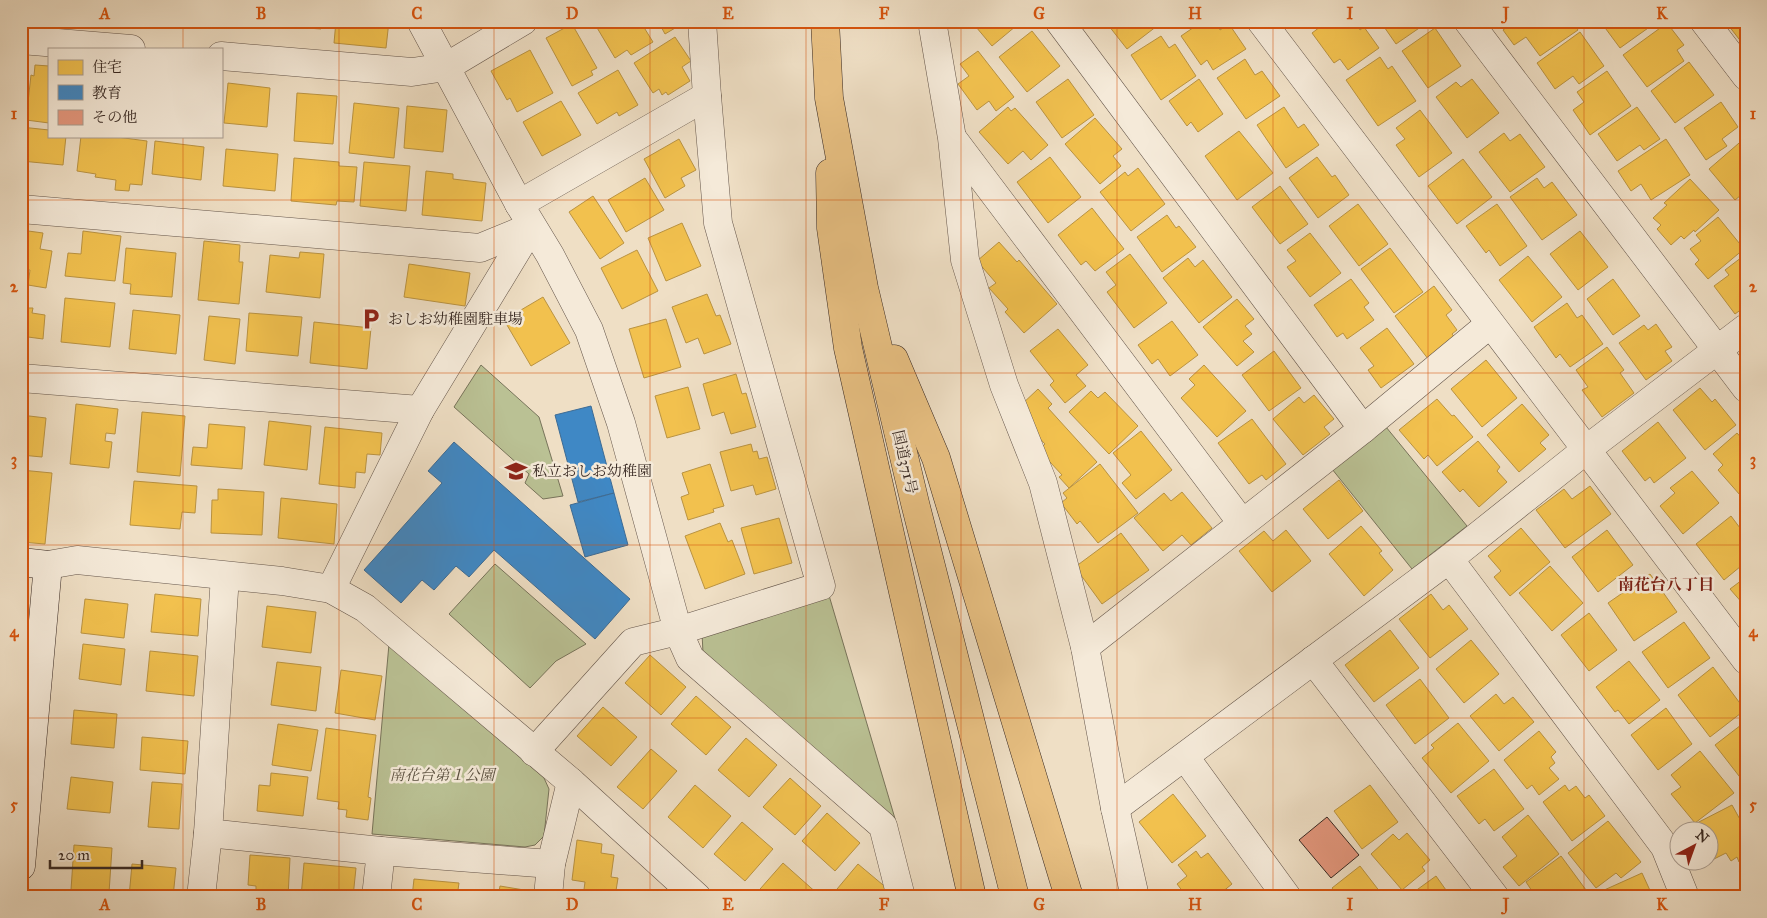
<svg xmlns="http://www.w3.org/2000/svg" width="1767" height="918" viewBox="0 0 1767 918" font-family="'IM FELL Great Primer','Noto Serif JP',serif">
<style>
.green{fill:#bac194;stroke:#78745b}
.homes{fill:#f2c14e;stroke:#ba9341}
.schools{fill:#3f88c5;stroke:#3d6b94}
.building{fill:#e4977d;stroke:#372822}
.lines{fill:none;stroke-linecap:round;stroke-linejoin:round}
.street-casing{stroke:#65564b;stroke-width:29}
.secondary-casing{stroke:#372822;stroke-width:29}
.highway-casing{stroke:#372822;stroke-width:29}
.street{stroke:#f5ead9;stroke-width:28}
.secondary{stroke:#f5ead9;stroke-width:28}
.highway{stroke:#e8c082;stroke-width:28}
.grid{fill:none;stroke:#d6540e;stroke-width:1;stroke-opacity:0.55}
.labels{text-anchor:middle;stroke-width:5;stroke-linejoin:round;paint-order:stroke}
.poi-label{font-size:15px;fill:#372822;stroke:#f5ead9;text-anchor:start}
.street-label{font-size:15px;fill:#372822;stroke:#f5ead9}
.park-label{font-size:15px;font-style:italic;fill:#584e3e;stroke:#f5ead9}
.neighbourhood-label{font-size:16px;font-weight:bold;fill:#7a1f14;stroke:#f5ead9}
.neatline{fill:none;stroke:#d6540e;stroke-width:2}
.grid-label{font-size:16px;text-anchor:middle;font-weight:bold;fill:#d6540e}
</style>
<rect width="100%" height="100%" fill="#efdfc5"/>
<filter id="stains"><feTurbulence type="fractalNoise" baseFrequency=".004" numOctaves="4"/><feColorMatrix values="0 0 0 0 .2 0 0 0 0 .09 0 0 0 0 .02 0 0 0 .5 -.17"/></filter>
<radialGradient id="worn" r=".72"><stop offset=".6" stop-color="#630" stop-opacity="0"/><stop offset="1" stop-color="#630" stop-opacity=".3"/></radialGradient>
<g class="green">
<path d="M481 365 539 417 563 496 543 499 525 483 529 474 454 407Z"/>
<path d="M1386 427 1467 526 1412 569 1332 469Z"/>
<path d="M495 564 586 644 556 661 530 688 449 614Z"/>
<path d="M828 592 896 822 703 653 702 633Z"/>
<path d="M389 644 544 778 549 789 544 836 535 845 525 847 372 834Z"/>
</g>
<g class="homes">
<path d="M221 21H264V26Z"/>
<path d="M279 21H321V29L279 26Z"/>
<path d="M336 21H389L386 48 334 43Z"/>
<path d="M593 21H640L653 42 631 55 627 50 615 58Z"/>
<path d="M658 21H687L665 34Z"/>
<path d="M971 21H1022L992 46Z"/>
<path d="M1105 21H1154L1157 26 1127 49Z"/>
<path d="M1203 21H1215L1220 30 1229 24 1246 49 1213 70 1207 60 1201 65 1181 36Z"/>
<path d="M1328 21H1354L1360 30 1364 27 1379 48 1348 70 1340 59 1334 63 1312 33Z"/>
<path d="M1380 21H1428V22L1396 44Z"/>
<path d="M1515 21H1572L1578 30 1540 56 1526 37 1514 45 1503 30Z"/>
<path d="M1600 21H1658L1620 48Z"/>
<path d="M1725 21H1746V48Z"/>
<path d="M1667 23 1684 45 1677 50 1684 61 1647 87 1623 55Z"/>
<path d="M572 24 597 68 591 71 593 75 572 86 546 38Z"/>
<path d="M1435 28 1461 66 1428 88 1402 51Z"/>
<path d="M1032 31 1060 66 1027 92 999 57Z"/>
<path d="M1580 32 1604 66 1579 84 1573 76 1555 89 1537 63Z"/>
<path d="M1161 36 1169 48 1175 44 1196 76 1161 100 1131 55Z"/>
<path d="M675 37 691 61 682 67 690 81 668 95 666 92 662 95 659 89 653 93 634 63Z"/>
<path d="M530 50 553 93 517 112 510 98 507 100 491 71Z"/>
<path d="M978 51 1014 97 996 111 989 101 977 110 958 84 969 76 960 64Z"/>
<path d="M1380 57 1388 69 1392 66 1416 101 1378 126 1346 80Z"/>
<path d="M1245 59 1255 75 1262 71 1280 96 1246 119 1217 78Z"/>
<path d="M1689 62 1714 95 1675 123 1651 91Z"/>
<path d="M35 65 49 66V123L26 120 31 75 34 76Z"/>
<path d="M618 70 638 105 619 116 617 112 597 124 578 93Z"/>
<path d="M1607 71 1631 106 1590 135 1573 110 1584 102 1577 92Z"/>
<path d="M1068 79 1094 115 1062 138 1036 102Z"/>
<path d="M1199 79 1223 114 1198 132 1191 122 1187 126 1169 101Z"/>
<path d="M1472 79 1499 113 1467 138 1436 97 1456 82 1461 87Z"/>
<path d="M228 83 270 88 267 127 224 123Z"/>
<path d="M297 93 337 96 333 144 294 141Z"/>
<path d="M561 101 581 135 542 156 523 122Z"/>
<path d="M1721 102 1738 127 1722 139 1727 146 1706 160 1684 128Z"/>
<path d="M354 103 399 108 394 158 349 153Z"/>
<path d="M407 106 447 110 443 152 404 148Z"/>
<path d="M1008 107 1011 111 1015 108 1048 145 1031 160 1023 151 1008 164 979 132Z"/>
<path d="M1284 107 1298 128 1304 124 1319 145 1286 168 1257 125Z"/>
<path d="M1637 107 1660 139 1644 150 1640 145 1617 161 1598 134Z"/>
<path d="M1420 110 1452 153 1419 177 1396 145 1405 139 1396 128Z"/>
<path d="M1095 118 1122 149 1113 156 1121 166 1100 184 1065 144Z"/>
<path d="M21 127 49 130V136H66L63 165 21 161Z"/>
<path d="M1239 131 1273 173 1237 200 1205 156Z"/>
<path d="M1504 133 1510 141 1520 134 1545 167 1510 192 1479 152Z"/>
<path d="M81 136H109L147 141 142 185 130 184 129 191 115 190 116 180 95 177 96 174 77 171Z"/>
<path d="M1746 137V191L1735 200 1709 169Z"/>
<path d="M679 139 696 170 681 178 685 186 665 198 644 159Z"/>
<path d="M1666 139 1690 175 1651 200 1641 184 1631 191 1618 171Z"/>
<path d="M155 141 204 147 201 180 152 174Z"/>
<path d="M226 149 278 154 275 191 223 186Z"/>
<path d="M1050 157 1081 197 1048 223 1017 182Z"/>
<path d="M1317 157 1332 177 1335 175 1349 195 1318 218 1289 178Z"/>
<path d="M294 158 339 162V166L357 167 354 202 337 201 336 205 291 201Z"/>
<path d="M1463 159 1492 197 1457 224 1428 186Z"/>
<path d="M364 162 410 166 406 211 360 206Z"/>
<path d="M1138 168 1165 204 1131 231 1100 192 1125 172 1128 176Z"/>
<path d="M426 171 453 174V179L486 183 482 221 422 215Z"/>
<path d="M645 178 664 210 626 232 608 200Z"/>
<path d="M1537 178 1544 188 1552 182 1577 215 1542 240 1510 197Z"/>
<path d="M1690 179 1719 210 1695 232 1694 230 1684 239 1681 236 1671 245 1657 229 1661 225 1653 218 1667 205 1664 203Z"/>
<path d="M1280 186 1308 224 1280 244 1252 207Z"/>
<path d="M593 196 624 243 600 259 569 212Z"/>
<path d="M1358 204 1388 244 1359 266 1329 226Z"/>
<path d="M1497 204 1527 246 1500 266 1489 250 1486 253 1466 226Z"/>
<path d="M1092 208 1124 249 1095 271 1086 261 1081 265 1058 235Z"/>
<path d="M1167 215 1176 228 1179 226 1196 247 1162 272 1137 237Z"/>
<path d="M1718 217 1744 249 1708 279 1695 264 1699 260 1690 249 1701 241 1696 235Z"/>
<path d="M682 223 701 266 666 281 648 238Z"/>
<path d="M21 230 43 233 40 249 52 251 46 288 28 285 30 270 21 269Z"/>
<path d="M83 231 121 236 115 281 65 276 68 253 81 254Z"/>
<path d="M1580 231 1608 267 1578 290 1550 254Z"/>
<path d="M1310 233 1341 273 1310 297 1287 267 1296 261 1287 250Z"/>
<path d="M204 241 240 245 239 262H243L239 304 198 300Z"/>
<path d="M999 242 1017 262 1019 260 1057 304 1024 333 1005 312 1008 309 989 288 996 283 977 261Z"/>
<path d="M126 248 176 253 172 297 130 294 131 284 123 283Z"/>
<path d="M1390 248 1423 292 1394 313 1361 269Z"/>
<path d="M637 250 658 291 622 309 601 268Z"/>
<path d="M300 252 324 254 320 298 266 292 270 255 299 258Z"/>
<path d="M1130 254 1167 303 1134 328 1107 292 1116 285 1106 272Z"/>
<path d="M1746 254V306L1735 314 1714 286 1729 275 1725 270Z"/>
<path d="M1528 256 1562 297 1532 322 1499 280Z"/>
<path d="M1188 258 1195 267 1203 260 1232 297 1199 323 1163 278Z"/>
<path d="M409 264 470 273 465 306 404 297Z"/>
<path d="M1351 279 1369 303 1364 307 1374 320 1347 339 1343 333 1337 337 1314 305Z"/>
<path d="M1613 279 1640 316 1613 335 1587 299Z"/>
<path d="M1434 286 1452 310 1446 315 1457 330 1452 334 1459 343 1432 364 1395 316Z"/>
<path d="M707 294 716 316 720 315 731 344 704 354 698 338 686 343 672 307Z"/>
<path d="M543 297 570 343 531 366 504 320Z"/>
<path d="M65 298 115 303 110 347 61 342Z"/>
<path d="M1237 299 1254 319 1245 326 1252 334 1243 341 1254 352 1237 366 1203 327Z"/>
<path d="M1567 303 1577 318 1582 315 1603 344 1570 367 1560 354 1556 358 1534 327Z"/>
<path d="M21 308H33L32 313 45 315 43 339 28 337V341L21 340Z"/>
<path d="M133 310 180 315 176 354 129 349Z"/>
<path d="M249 313 302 317 298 356 246 351Z"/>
<path d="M209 316 240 319 235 364 204 360Z"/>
<path d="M666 319 681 367 644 378 629 329Z"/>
<path d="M1172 321 1198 355 1170 376 1158 359 1152 364 1138 345Z"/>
<path d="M314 322 371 328 367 369 310 363Z"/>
<path d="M1656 324 1672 347 1665 351 1672 361 1646 380 1619 343 1644 325 1648 330Z"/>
<path d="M1387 328 1414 364 1381 388 1368 370 1374 366 1360 348Z"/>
<path d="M1058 329 1088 365 1076 375 1086 386 1065 403 1050 385 1054 381 1030 351Z"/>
<path d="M1607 347 1624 370 1620 373 1634 393 1602 417 1582 390 1588 387 1576 370Z"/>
<path d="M1274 351 1301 388 1269 411 1242 375Z"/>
<path d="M1486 360 1517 398 1482 427 1451 389Z"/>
<path d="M1204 365 1246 411 1217 437 1181 398 1195 385 1189 379Z"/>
<path d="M736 374 742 394 746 393 756 427 731 434 724 412 712 416 703 384Z"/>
<path d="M688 387 700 429 667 438 655 396Z"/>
<path d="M1700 388 1712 402 1715 399 1736 425 1705 450 1673 410Z"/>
<path d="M1038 389 1052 404 1048 408 1097 462 1069 488 1059 477 1062 475 1039 450 1045 444 1028 426 1033 421 1020 406Z"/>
<path d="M1091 391 1098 398 1105 392 1138 426 1109 454 1069 412Z"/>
<path d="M1314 395 1334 419 1324 427 1330 434 1303 455 1273 419 1299 397 1304 403Z"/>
<path d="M1437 399 1452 416 1454 415 1473 437 1437 466 1428 455 1424 459 1399 430Z"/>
<path d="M76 404 118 409 115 434 106 433 105 441 112 442 109 468 70 464Z"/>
<path d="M1522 404 1549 435 1540 443 1546 449 1519 472 1487 435Z"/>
<path d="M142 412 185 416 180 476 137 472Z"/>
<path d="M21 415 46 418 42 457 21 455Z"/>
<path d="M1252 419 1286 464 1266 480 1262 475 1249 484 1218 443Z"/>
<path d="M269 421 311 426 307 470 264 465Z"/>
<path d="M1658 422 1686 458 1654 483 1650 477 1645 481 1622 451Z"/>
<path d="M209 424 245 427 242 469 191 465 193 447 207 448Z"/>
<path d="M325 427 382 433 380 455 367 454 365 473 356 472 355 488 319 484Z"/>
<path d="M1141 431 1172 470 1136 499 1122 483 1131 475 1113 453Z"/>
<path d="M1737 433 1746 443V490L1740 495 1718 470 1723 465 1713 454Z"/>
<path d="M1478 441 1500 467 1497 471 1507 482 1479 507 1463 489 1460 492 1442 472Z"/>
<path d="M751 444 753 452 757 451 759 459 767 457 776 489 756 495 753 485 731 491 720 452Z"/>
<path d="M710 464 724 506 713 509 714 512 688 520 681 497 689 494 682 473Z"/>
<path d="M1100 464 1138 513 1098 543 1080 521 1077 524 1061 503 1067 498 1063 493Z"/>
<path d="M21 470 52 473 45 544 21 542 23 511 21 510Z"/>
<path d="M1692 471 1719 503 1683 534 1660 506 1675 493 1670 488Z"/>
<path d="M1339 480 1363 511 1328 539 1303 509Z"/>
<path d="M134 481 197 486 195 513 182 512 180 529 130 525Z"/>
<path d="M1590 486 1611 514 1565 548 1536 510 1564 489 1572 499Z"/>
<path d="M218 489 264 492 262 535 211 533 212 500H218Z"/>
<path d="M1182 492 1212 528 1191 545 1182 535 1163 551 1134 518 1164 493 1171 501Z"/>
<path d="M281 498 337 504 334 544 278 538Z"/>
<path d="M1731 516 1746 536V562L1724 580 1696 544Z"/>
<path d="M779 518 792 563 754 574 741 528Z"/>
<path d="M720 523 728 542 732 540 745 574 705 589 685 536Z"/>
<path d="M1361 526 1382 551 1379 553 1393 570 1364 596 1329 554Z"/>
<path d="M1521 528 1550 562 1510 596 1494 577 1501 571 1488 556Z"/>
<path d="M1286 530 1311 561 1272 592 1239 551 1264 531 1273 541Z"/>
<path d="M1607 530 1633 565 1598 592 1572 557Z"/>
<path d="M1121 533 1149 570 1102 604 1075 567Z"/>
<path d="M1550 566 1583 603 1552 631 1519 593Z"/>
<path d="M1650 574 1677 612 1634 641 1608 603Z"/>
<path d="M1746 577V603L1744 605 1730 589Z"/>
<path d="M155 594 201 599 198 636 151 632Z"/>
<path d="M1431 594 1443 610 1449 605 1468 629 1430 658 1399 619Z"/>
<path d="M85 599 128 604 124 638 81 633Z"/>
<path d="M267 606 316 612 311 653 262 647Z"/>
<path d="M1589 613 1617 650 1589 671 1561 635Z"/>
<path d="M1684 622 1710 658 1668 688 1642 652Z"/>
<path d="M1390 630 1419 668 1374 702 1345 665Z"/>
<path d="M1471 640 1499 674 1464 703 1436 669Z"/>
<path d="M83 644 125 649 121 685 79 679Z"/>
<path d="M150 651 198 656 194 696 146 691Z"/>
<path d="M650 655 686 687 661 715 625 683Z"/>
<path d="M1629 661 1660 700 1629 724 1618 710 1615 712 1596 687Z"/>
<path d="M277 662 321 667 316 711 271 705Z"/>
<path d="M1713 667 1745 710 1710 737 1678 695Z"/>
<path d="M341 670 382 676 375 720 335 713Z"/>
<path d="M1420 679 1449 718 1415 744 1386 705Z"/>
<path d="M1496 694 1504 704 1513 697 1534 722 1499 751 1470 716Z"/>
<path d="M696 696 731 727 706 755 671 724Z"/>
<path d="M603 707 637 737 611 766 577 736Z"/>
<path d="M1666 708 1692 744 1658 770 1631 735Z"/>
<path d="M74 710 117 714 114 748 71 744Z"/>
<path d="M1458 723 1489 761 1451 793 1422 758 1434 748 1431 745Z"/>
<path d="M278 724 318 730 311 771 272 765Z"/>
<path d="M1741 725 1746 731V785L1715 745Z"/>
<path d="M326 728 376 735 368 797 371 798 368 820 346 817 347 810 338 809 339 802 317 799Z"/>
<path d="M1539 731 1556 752 1551 757 1555 763 1549 768 1559 779 1539 795 1532 785 1527 789 1504 760Z"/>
<path d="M142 737 188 741 185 774 140 770Z"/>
<path d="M746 738 777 765 749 797 718 770Z"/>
<path d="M651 749 677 771 643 809 617 787Z"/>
<path d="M1700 751 1734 793 1695 823 1671 794 1681 787 1671 775Z"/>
<path d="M1494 769 1524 809 1494 831 1485 819 1479 824 1457 796Z"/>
<path d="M271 773 308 777 303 816 257 811 259 785 270 786Z"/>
<path d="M71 777 113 782 110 813 67 809Z"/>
<path d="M790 778 821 806 795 835 763 807Z"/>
<path d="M152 782 182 784 179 829 148 827Z"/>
<path d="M695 785 731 816 703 848 668 817Z"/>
<path d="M1370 785 1398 822 1362 849 1334 811Z"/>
<path d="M1565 785 1569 791 1576 786 1585 798 1589 795 1605 816 1572 841 1543 802Z"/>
<path d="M1173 794 1206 836 1172 863 1139 822Z"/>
<path d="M1732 805 1742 823 1746 821V859L1739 862 1737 857 1731 861 1726 853 1714 859 1710 851V830H1699L1695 824Z"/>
<path d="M827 813 860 843 835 871 802 841Z"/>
<path d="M1528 815 1559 854 1519 886 1503 867 1517 856 1502 837Z"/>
<path d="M1608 821 1641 862 1621 878 1616 873 1596 888 1568 853Z"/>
<path d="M742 822 773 849 745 881 714 854Z"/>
<path d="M1407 833 1430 860 1422 867 1425 871 1402 890 1371 854 1393 834 1399 840Z"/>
<path d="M577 840 602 844 601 853 614 855 611 877 618 878 615 897H583L585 882 572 880Z"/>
<path d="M74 845 112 848 109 893 71 890Z"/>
<path d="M1196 851 1201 858 1208 853 1232 884 1216 897H1187L1177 884 1187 876 1178 865Z"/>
<path d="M250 855 290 858 288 897H256V886L248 885Z"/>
<path d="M1561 856 1586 890 1583 892 1587 897H1536L1526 882Z"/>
<path d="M304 863 356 868 353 897H301Z"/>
<path d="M783 863 819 895 818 897H753Z"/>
<path d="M132 864 176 868 173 897H129Z"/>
<path d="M858 864 889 890 883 897H834L832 895Z"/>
<path d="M1360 866 1384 897H1339L1332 888Z"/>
<path d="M1642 873 1653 897H1604L1602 891Z"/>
<path d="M1436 876 1451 897H1407Z"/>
<path d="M414 879 459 883 457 897H412Z"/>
<path d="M500 886 530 891V897H498Z"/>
</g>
<g class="schools">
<path d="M591 406 614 493 578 502 555 415Z"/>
<path d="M454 442 630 599 595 639 494 550 469 577 456 566 434 590 422 580 401 603 364 570 442 483 428 471Z"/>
<path d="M614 493 628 545 585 557 570 505Z"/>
</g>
<path class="building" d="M1327 817 1359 855 1331 878 1299 840Z"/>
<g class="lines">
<g class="street-casing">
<g id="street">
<path d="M421 21 519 204 550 255 589 330 621 423 678 631 690 658 883 826 901 897"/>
<path d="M932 21 952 138 965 260 1004 385 1043 483 1085 647 1115 808 1135 897"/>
<path d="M1059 21 1363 429"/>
<path d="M1261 21 1746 660"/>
<path d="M1468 21 1746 388"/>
<path d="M1704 21 1746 76"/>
<path d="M21 40 131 49"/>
<path d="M221 56 412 72 446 67 523 21"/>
<path d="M953 139 1242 523"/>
<path d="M519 204 707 96"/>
<path d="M21 209 480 248 531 227"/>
<path d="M21 378 420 410"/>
<path d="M1449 559 1665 847 1685 897"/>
<path d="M48 565 77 560 282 581 331 589 365 608 571 782 697 897"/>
<path d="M331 589 420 410 531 227"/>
<path d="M1085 647 1363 429 1490 324"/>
<path d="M1313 660 1495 897"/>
<path d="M534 752 633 642 678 631 821 586 718 223 707 96 702 21"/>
<path d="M1185 757 1287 897"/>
<path d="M1115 808 1449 559 1587 449 1746 328"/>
<path d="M208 833 381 851 551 864"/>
<path d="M201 897 208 833 225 576"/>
<path d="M376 897 381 851"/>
<path d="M548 897 551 864 571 782"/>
</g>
</g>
<g class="secondary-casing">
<path id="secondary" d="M21 562 48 565 21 866"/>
</g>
<g class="highway-casing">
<g id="highway">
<path d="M825 21 829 98 864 288 915 503 1015 897"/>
<path d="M830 173 831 228 848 348 972 897"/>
<path d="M894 359 936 458 1069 897"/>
</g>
</g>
<use href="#street" class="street"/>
<use href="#secondary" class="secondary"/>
<use href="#highway" class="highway"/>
</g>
<path class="grid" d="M183 21V49M339 21V897M494 21V897M650 21V897M806 21V897M961 21V897M1117 21V897M1273 21V897M1428 21V897M1584 21V897M183 136V897M21 200H1746M21 373H1746M21 545H1746M21 718H1746"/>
<defs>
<g id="parking-bare" transform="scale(1.725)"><path d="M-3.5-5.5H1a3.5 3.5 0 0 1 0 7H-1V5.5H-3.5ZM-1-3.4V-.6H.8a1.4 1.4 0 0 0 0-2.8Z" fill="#8f2418" stroke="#f5ead9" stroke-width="2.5" paint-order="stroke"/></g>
<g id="school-bare" transform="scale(1.725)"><path d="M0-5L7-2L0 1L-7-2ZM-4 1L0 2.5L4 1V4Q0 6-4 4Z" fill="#8f2418" stroke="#f5ead9" stroke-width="2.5" paint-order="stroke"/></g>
</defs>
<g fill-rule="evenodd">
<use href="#parking-bare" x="371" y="319"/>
<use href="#school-bare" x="516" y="471"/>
</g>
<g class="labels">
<g class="poi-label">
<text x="388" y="324">おしお幼稚園駐車場</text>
<text x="532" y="476">私立おしお幼稚園</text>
</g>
<g class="street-label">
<text transform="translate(905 462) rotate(77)" y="5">国道371号</text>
</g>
<g class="park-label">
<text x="442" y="780">南花台第１公園</text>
</g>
<g class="neighbourhood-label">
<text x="1666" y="590">南花台八丁目</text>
</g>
</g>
<rect width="1767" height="918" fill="none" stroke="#efdfc5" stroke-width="55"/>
<rect x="48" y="48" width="175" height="90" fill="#f5ead9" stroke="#a99c90"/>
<rect x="58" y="60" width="25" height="15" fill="#f2c14e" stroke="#a99c90"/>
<text x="92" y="72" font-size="15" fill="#372822">住宅</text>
<rect x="58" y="85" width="25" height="15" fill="#3f88c5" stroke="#a99c90"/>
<text x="92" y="98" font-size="15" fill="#372822">教育</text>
<rect x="58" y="110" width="25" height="15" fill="#e4977d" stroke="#a99c90"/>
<text x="92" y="122" font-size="15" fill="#372822">その他</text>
<g transform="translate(1694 846) rotate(41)"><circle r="24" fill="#f5ead9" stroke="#a99c90"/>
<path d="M0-4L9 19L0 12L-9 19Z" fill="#8f2418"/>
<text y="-8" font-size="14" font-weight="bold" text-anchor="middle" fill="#372822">N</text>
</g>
<path d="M50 860v8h92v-8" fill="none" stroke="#372822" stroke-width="2.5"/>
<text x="58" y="860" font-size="15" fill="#372822" stroke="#f5ead9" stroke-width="4" paint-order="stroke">20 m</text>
<rect x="28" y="28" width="1712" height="862" class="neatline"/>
<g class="grid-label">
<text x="105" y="19">A</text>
<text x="261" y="19">B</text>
<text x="417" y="19">C</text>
<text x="572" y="19">D</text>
<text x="728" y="19">E</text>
<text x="884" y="19">F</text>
<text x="1039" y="19">G</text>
<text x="1195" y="19">H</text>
<text x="1350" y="19">I</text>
<text x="1506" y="19">J</text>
<text x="1662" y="19">K</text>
<text x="14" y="119">1</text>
<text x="1753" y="119">1</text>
<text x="14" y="292">2</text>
<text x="1753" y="292">2</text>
<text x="14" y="465">3</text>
<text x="1753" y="465">3</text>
<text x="14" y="637">4</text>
<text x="1753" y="637">4</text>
<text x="14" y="810">5</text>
<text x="1753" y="810">5</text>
<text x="105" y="910">A</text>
<text x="261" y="910">B</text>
<text x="417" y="910">C</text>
<text x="572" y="910">D</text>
<text x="728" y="910">E</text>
<text x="884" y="910">F</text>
<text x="1039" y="910">G</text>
<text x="1195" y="910">H</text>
<text x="1350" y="910">I</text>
<text x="1506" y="910">J</text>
<text x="1662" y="910">K</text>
</g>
<rect width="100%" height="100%" filter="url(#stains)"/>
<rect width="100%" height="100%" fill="url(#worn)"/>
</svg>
